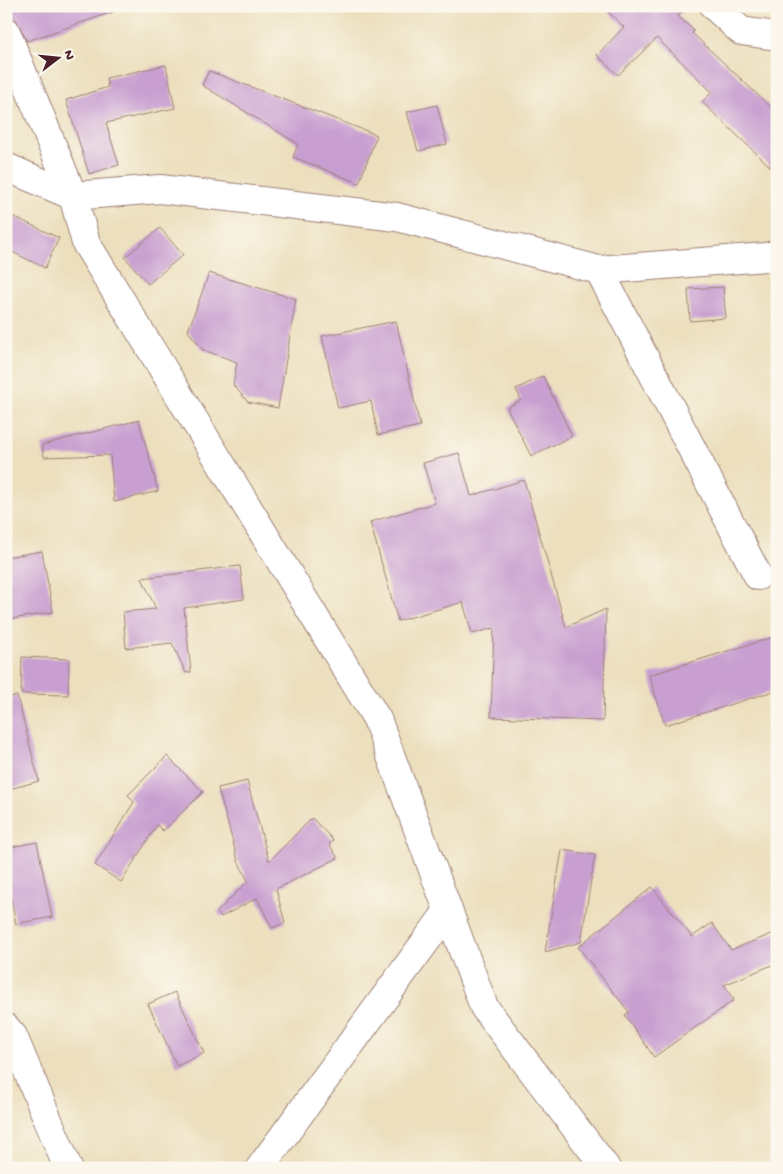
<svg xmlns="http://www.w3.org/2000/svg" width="783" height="1174" viewBox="0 0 783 1174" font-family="'Gochi Hand',sans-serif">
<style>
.building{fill:#c89fd0}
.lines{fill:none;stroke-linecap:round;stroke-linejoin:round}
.minor-casing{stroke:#9b7f74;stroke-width:30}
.minor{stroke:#fff;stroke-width:28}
</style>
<rect width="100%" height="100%" fill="#fbf7ec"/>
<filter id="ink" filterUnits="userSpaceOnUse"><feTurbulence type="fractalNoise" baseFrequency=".02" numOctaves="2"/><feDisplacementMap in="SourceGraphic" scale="10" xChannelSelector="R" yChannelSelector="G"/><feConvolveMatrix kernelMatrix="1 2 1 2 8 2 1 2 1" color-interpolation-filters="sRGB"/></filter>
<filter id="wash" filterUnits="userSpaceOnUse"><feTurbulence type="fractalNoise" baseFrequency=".0096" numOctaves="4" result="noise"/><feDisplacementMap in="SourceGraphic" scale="20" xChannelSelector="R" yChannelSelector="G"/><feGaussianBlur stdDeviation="1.12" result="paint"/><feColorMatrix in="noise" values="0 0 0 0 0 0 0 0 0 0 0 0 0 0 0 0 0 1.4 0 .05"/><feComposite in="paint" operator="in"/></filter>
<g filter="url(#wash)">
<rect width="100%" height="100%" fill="#ecdfbd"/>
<g id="blocks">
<g class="building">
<path d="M6 6H112L113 12 27 41 16 20 6 17Z"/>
<path d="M602 6H686L678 16 694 31 692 33 777 113V173L702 102 712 92 657 38 618 75 597 55 624 27Z"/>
<path d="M166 65 175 108 106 123 119 165 89 174 66 100 108 87 106 78Z"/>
<path d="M209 71 377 135 359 183 293 157 298 144 202 85Z"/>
<path d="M437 105 447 144 418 151 407 112Z"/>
<path d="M6 213 59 238 45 268 6 249Z"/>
<path d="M160 228 183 255 148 284 125 257Z"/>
<path d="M209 273 296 299 278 408 248 402 233 385 237 362 203 350 188 331Z"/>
<path d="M723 287 726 318 690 321 688 289Z"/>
<path d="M396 321 420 426 378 435 371 401 338 408 322 336Z"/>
<path d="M543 376 572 436 531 456 507 408 521 400 516 389Z"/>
<path d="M139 420 158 491 114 502 110 455 44 457 42 445Z"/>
<path d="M459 453 471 496 524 480 566 627 606 609 603 721 491 717 494 628 472 634 463 602 398 621 370 522 435 503 423 463Z"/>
<path d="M42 551 53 612 6 620V557Z"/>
<path d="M240 566 244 599 184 608 191 672 186 673 172 643 126 648 123 612 156 609 142 578Z"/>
<path d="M777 636V690L665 725 649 675Z"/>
<path d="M22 657 69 659 68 695 21 694Z"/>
<path d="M17 696 39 781 6 790V697Z"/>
<path d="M167 756 203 792 163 831 157 825 121 882 95 865 134 802 128 795Z"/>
<path d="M247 781 269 861 312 818 333 840 329 844 338 858 276 889 285 923 272 928 257 898 221 917 217 912 248 881 238 861 218 788Z"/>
<path d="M37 842 52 917 16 924 6 874V848Z"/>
<path d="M562 850 595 855 581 942 545 952Z"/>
<path d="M652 887 692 937 712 923 731 950 777 932V963L724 985 734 1000 654 1057 625 1015 629 1012 578 947Z"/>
<path d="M175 992 204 1053 177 1066 148 1004Z"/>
</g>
</g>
</g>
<g filter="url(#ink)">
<use href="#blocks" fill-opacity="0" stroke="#9b7f74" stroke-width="1"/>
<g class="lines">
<g class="minor-casing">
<g id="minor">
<path d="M714 6 741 31 777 36"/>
<path d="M6 32 73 196 86 243 377 719 484 1007 606 1168"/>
<path d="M6 167 73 196 160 189 397 217 599 270 766 257 777 254"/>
<path d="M599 270 758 576"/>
<path d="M6 1028 13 1036 68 1168"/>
<path d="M260 1168 448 911"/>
</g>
</g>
<use href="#minor" class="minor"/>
</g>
</g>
<rect width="783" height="1174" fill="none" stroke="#fbf7ec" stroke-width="25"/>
<g transform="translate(58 58) rotate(74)" stroke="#fbf7ec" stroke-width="4" paint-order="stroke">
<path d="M0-4L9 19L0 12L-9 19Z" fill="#4a1f2b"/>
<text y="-8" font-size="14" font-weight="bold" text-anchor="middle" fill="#4a1f2b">N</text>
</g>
</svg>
